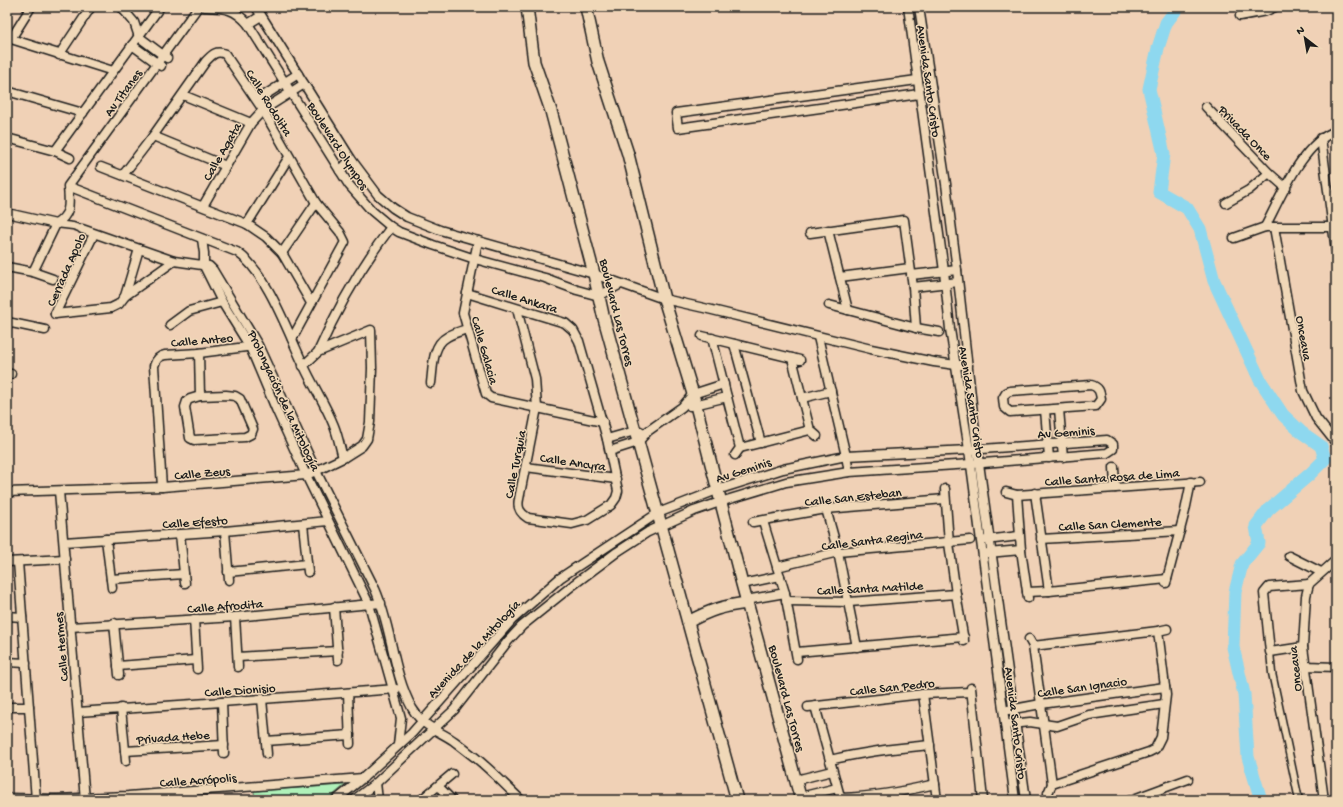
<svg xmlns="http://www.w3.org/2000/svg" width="1343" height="807" viewBox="0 0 1343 807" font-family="'Gochi Hand',sans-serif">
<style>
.park{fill:#b0f1b9;stroke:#66866a}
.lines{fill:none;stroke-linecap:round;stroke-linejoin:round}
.river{stroke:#8ed8ef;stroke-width:13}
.pedestrian-casing{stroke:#1c1c1c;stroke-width:9}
.minor-casing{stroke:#1c1c1c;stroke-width:11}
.secondary-casing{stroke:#1c1c1c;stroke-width:14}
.pedestrian{stroke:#f0d8b8;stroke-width:6}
.minor{stroke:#f0d8b8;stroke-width:8}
.secondary{stroke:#f0d8b8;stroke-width:11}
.labels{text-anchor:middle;stroke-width:3;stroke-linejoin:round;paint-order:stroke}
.street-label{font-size:13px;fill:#1c1c1c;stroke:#f0d8b8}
</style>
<rect width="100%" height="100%" fill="#f0d1b6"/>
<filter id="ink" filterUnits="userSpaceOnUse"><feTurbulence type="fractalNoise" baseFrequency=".025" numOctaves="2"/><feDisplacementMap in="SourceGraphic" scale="8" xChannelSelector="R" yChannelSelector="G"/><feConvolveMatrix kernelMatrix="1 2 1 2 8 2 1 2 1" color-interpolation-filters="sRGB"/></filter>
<g filter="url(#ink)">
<path class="park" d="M345 785 327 800H255L254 791Z"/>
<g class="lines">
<path class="river" d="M1178 7 1166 23 1158 48 1149 89 1164 154 1159 192 1187 208 1200 229 1214 281 1260 380 1283 415 1301 432 1321 446 1325 459 1310 474 1268 510 1256 526 1259 543 1242 564 1235 592 1233 647 1244 694 1248 757 1261 800"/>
<g class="pedestrian-casing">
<g id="pedestrian">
<path d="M56 224 73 226 82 229"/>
<path d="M1270 652 1272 673 1299 800"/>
</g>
</g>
<g class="minor-casing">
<g id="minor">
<path d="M31 7 11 39 113 71"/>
<path d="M121 7 134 22 139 37 167 58"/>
<path d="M204 7C225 8 234 8 248 24L349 185 372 211 391 227 399 232 433 245 475 259 545 278 577 290 599 296 621 284"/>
<path d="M256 7 351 159 378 195 393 208 407 217 440 230 594 274 664 299 704 308 871 349 934 362 956 365H968"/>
<path d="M908 7 944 271 950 329 969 450 1015 800"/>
<path d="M919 7 946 184 957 270 977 449 1026 800"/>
<path d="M1240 16 1266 11 1275 7"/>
<path d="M248 24 261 16"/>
<path d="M132 45 161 66"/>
<path d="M59 55 91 7"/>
<path d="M917 80 676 113 678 128 919 94"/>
<path d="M7 91 83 113"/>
<path d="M183 95 251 123"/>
<path d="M257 100 298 74"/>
<path d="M1206 107 1269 173 1286 188"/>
<path d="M1335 131 1336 121"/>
<path d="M153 136 226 166"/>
<path d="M7 138 55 151 70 158"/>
<path d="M1321 138 1336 251"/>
<path d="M55 151 160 7"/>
<path d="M101 167 247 224 266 237 282 253 311 303"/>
<path d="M340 171 351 159"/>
<path d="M123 175 153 136 206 61C212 55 216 50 225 54L263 110 316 203 340 232 345 242 292 339"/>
<path d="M73 188 237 252C267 272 288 333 304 366 313 386 326 405 334 426 338 436 340 447 343 458"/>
<path d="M1226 203 1249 190 1269 173"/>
<path d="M203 206 251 123 263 110 304 84"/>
<path d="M7 213 56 224"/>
<path d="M247 224 289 157"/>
<path d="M1265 227C1281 197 1302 143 1336 131"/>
<path d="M1274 227 1303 391 1316 418 1336 443"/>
<path d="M82 229 174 261 209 266 213 270 258 345 316 471 375 589C392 627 392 671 412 708 423 727 438 730 454 741 462 747 469 753 476 758 492 771 506 786 521 800"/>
<path d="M828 230 848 310"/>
<path d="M810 233 904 220 913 287 916 328"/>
<path d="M1234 238 1265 227H1336"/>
<path d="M202 239 204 253V266L222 302 250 347 276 409 306 475 369 604 401 718 398 745"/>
<path d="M478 241 463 313 486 394 491 398 603 422"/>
<path d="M282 253 316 203"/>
<path d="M7 267 33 272 53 279"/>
<path d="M33 272 56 224C72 213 69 204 68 186L198 7"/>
<path d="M911 275 957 270"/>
<path d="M840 277 910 268"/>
<path d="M913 287 958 282"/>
<path d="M467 293 565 323 573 330 579 341 607 439 618 491 616 498 611 505 587 520 572 524 528 518C520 513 517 508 519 499L537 408 535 379 517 309"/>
<path d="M125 296 174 261"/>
<path d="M829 305 916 328 939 332"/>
<path d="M55 314 111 308 119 304 125 296 139 249"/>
<path d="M55 314 94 234"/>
<path d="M7 322 45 330"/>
<path d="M170 325 189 311 222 302"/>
<path d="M702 336 800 360"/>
<path d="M818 337 846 456 849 472"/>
<path d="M712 338 740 448 735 455"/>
<path d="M734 344 761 443"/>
<path d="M318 352C338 307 361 266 391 227"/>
<path d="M199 353 200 396"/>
<path d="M792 358 810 430 817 436"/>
<path d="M7 373 11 374"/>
<path d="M431 383C433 368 432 345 447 337 453 333 461 331 467 329"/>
<path d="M1091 385C1099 387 1100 392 1101 399L1096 406 1010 412 1004 407 1003 398 1006 393 1010 391Z"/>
<path d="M226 395 235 396 240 399 253 429 251 434 245 437 194 440 190 438 185 407 187 401 190 399 200 396Z"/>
<path d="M802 398 831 391"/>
<path d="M690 406 727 397"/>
<path d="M1059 409 1063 457"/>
<path d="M1045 410 1049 458"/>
<path d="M607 439 635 431H640"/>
<path d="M740 448 810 430"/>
<path d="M610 451 638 442 648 431 682 407 693 394 724 384"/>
<path d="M526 467 616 479"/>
<path d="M1114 467 1115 488"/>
<path d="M162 487 154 366C156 359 159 356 165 355L199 353 254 346"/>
<path d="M945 489 949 543 956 594 964 641"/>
<path d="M59 491 85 800"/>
<path d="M7 492 162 487 306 475 316 471 343 458 362 446 367 439 370 422 372 368 371 330 318 352 303 366"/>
<path d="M1006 492 1017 495 1200 482"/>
<path d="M1035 493 1049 591"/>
<path d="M1017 495 1021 550 1028 598"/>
<path d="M826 509 838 552 857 647"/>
<path d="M763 521 785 593 797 659"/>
<path d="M753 522 826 509 945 499"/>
<path d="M303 524 308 572"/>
<path d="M225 531 229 580"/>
<path d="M180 534 185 583"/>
<path d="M106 539 112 588"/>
<path d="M1041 539 1180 531"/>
<path d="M986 540 1019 536"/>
<path d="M64 542 225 531 328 521"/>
<path d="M988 553 1021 550"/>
<path d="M1289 556 1321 572"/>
<path d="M7 562 65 559"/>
<path d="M18 562 36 800"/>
<path d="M777 567 838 552 970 540"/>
<path d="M228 572 307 564"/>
<path d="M111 579 184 574"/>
<path d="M1166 583 1185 511 1191 482"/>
<path d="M742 584 780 576"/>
<path d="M1309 584 1306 596 1303 647 1324 800"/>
<path d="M1309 584 1336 560"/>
<path d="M1027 592 1049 591 1167 579"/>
<path d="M746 600 785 593"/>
<path d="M786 601 849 602 956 594"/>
<path d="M334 607 338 660"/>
<path d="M7 616 22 617"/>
<path d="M235 617 238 667"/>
<path d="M194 619 197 669"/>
<path d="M114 623 119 675"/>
<path d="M70 627 235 617 381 603"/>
<path d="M1029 639 1033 646 1052 784 1048 793"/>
<path d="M1033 646 1158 631 1167 629"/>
<path d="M1303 647 1270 652 1264 593 1269 587 1309 584"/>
<path d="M797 652 964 637"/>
<path d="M238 657 338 651"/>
<path d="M7 662 26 663"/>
<path d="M118 666 196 660"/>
<path d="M1305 666 1336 667"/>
<path d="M971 688 983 800"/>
<path d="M348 693 350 744"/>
<path d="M923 694 937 800"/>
<path d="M262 699 267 754"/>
<path d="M222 702 224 753"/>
<path d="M815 706 841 800"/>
<path d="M7 707H29"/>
<path d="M808 707 923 694 971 692"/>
<path d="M121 708 126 761"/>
<path d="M1008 710 1041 704 1165 687"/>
<path d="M78 712 222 702 396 689"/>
<path d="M1010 724 1030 722 1057 726 1089 715 1164 704"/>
<path d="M266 741 350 735"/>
<path d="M125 751 224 745"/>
<path d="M830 760C863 752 896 748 930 745"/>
<path d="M796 780 832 771"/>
<path d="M376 783 378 800"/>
<path d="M1052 784 1149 752 1155 749 1161 737 1166 695 1158 631"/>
<path d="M438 786 452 800"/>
<path d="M800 797 837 788"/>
<path d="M7 798 56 799 128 796 363 778"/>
<path d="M841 798C874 797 902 792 935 784"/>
<path d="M336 800 363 778 412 733 512 620 560 578 658 513 717 490 783 469 846 456 969 450 1107 440 1113 444V449L1107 453 971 464 849 472 786 482 720 502 694 511 648 532 617 552 573 585 522 626 508 641 454 710 376 783 354 800"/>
<path d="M421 800 452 774"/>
<path d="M1131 800 1188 779"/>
</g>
</g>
<g class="secondary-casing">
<g id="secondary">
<path d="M527 7 534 62 551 111 594 274 603 315 737 800"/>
<path d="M586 7 598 62 628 154 664 299 693 394 742 584 801 800"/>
<path d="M688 622C710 610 723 606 747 603"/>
</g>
</g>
<use href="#pedestrian" class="pedestrian"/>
<use href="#minor" class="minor"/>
<use href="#secondary" class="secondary"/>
</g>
</g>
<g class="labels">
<g class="street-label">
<text transform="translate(930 81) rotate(82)" y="5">Avenida Santo Cristo</text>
<text transform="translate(122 92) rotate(-54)" y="5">Av Titanes</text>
<text transform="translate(270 102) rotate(58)" y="5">Calle Rodolita</text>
<text transform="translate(1246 132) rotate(46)" y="5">Privada Once</text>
<text transform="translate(339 145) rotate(57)" y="5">Boulevard Olympos</text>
<text transform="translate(221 151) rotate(-60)" y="5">Calle Agata</text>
<text transform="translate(65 269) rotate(-66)" y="5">Cerrada Apolo</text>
<text transform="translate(525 298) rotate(17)" y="5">Calle Ankara</text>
<text transform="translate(618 312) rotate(76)" y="5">Boulevard Las Torres</text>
<text transform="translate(1305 338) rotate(80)" y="5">Onceava</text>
<text transform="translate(202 339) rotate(-5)" y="5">Calle Anteo</text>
<text transform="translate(486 350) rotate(74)" y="5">Calle Galacia</text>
<text transform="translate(285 400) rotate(65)" y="5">Prolongación de la Mitología</text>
<text transform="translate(973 402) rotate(81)" y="5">Avenida Santo Cristo</text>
<text transform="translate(1066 431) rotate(-4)" y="5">Av Geminis</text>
<text transform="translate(573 461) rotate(8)" y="5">Calle Ancyra</text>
<text transform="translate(514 464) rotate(-79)" y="5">Calle Turquia</text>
<text transform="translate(743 469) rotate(-18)" y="5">Av Geminis</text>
<text transform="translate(202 472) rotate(-5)" y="5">Calle Zeus</text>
<text transform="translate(1112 476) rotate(-4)" y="5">Calle Santa Rosa de Lima</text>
<text transform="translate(853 496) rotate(-6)" y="5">Calle San Esteban</text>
<text transform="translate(195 521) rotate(-4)" y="5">Calle Efesto</text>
<text transform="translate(1110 523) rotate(-3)" y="5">Calle San Clemente</text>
<text transform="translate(872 539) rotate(-7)" y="5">Calle Santa Regina</text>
<text transform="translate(870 587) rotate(-3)" y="5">Calle Santa Matilde</text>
<text transform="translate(225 605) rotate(-4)" y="5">Calle Afrodita</text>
<text transform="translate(60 647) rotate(-95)" y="5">Calle Hermes</text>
<text transform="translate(473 648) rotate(-47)" y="5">Avenida de la Mitología</text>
<text transform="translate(1294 669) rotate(-96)" y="5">Onceava</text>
<text transform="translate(892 686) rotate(-6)" y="5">Calle San Pedro</text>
<text transform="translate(1082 686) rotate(-8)" y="5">Calle San Ignacio</text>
<text transform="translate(240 689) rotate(-4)" y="5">Calle Dionisio</text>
<text transform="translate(788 698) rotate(75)" y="5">Boulevard Las Torres</text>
<text transform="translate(1017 723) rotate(83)" y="5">Avenida Santo Cristo</text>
<text transform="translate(173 736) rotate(-4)" y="5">Privada Hebe</text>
<text transform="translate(198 779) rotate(-4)" y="5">Calle Acrópolis</text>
</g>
</g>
<rect width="1343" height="807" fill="none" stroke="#f0d8b8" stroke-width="24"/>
<rect x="12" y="12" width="1319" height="783" fill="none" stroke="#1c1c1c" stroke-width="1.5" filter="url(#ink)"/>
<g transform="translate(1305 38) rotate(329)" stroke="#f0d8b8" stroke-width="3" paint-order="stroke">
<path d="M0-3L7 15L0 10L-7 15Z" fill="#1c1c1c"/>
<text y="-6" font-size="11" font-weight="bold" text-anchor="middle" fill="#1c1c1c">N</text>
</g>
</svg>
